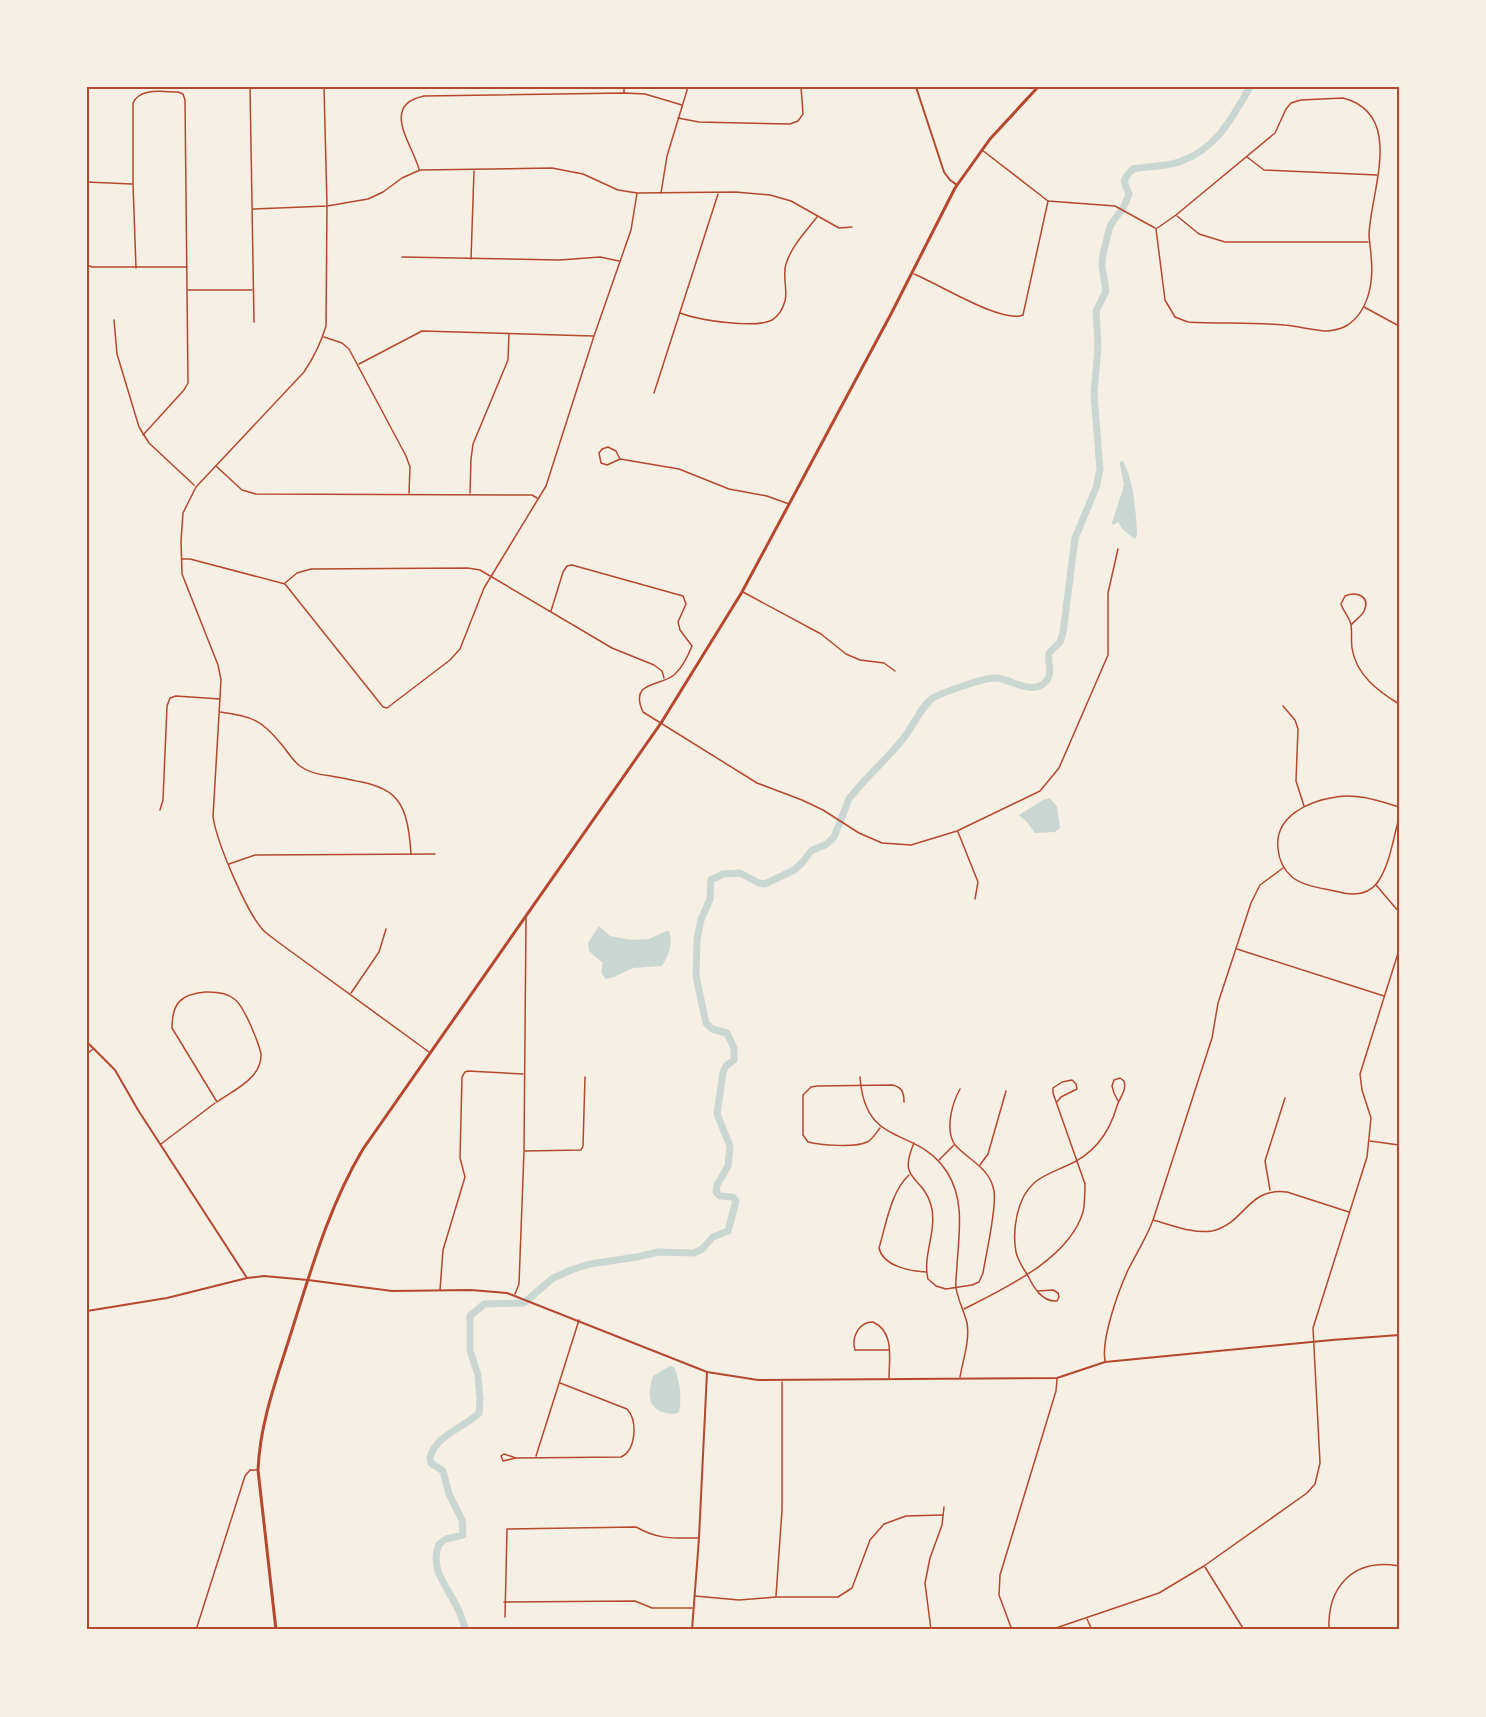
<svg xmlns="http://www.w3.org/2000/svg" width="1486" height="1717" viewBox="0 0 1486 1717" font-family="Inter,sans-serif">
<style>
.water{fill:#c9d6d2}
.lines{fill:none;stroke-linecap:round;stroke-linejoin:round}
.river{stroke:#c9d6d2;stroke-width:7}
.minor{stroke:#b5482f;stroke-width:1.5}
.tertiary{stroke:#b5482f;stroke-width:2}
.secondary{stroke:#b5482f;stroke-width:2}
.primary{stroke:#b5482f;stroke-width:3}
.neatline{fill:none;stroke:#b5482f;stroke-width:2}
</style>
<rect width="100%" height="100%" fill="#f6efe4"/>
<g class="water">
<path d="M1123 461C1134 482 1136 511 1137 535L1135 539 1123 530 1118 522 1113 525 1112 523 1124 485 1120 464V462Z"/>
<path d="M1050 798 1057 807 1060 828 1055 832 1035 833 1027 822 1019 815 1043 800Z"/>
<path d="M599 926 610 936 631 940 649 939 666 931H669C673 943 669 955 662 966L633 968 614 977 606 979 601 973 603 963 589 951 588 943Z"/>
<path d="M670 1366 674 1367C680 1379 682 1400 679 1412L675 1414C649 1413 646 1399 653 1376Z"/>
</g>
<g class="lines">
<path class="river" d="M466 1630C463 1623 461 1614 457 1607 447 1586 429 1569 439 1544L446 1539 463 1535 462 1520 449 1494 443 1471 431 1463 430 1458C435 1435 464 1428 479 1413L480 1399 478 1375 470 1350V1316L484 1304 524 1303 553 1278 571 1270 590 1264 637 1257 658 1252 694 1253 702 1249 713 1237 728 1231 736 1201 733 1197 720 1196 716 1192 717 1185 728 1166 730 1146 717 1114 723 1072 726 1066 734 1060V1048L727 1033 712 1029 706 1023 696 976 697 939 701 920 710 899 711 880 723 874 740 873 759 883 765 884 794 870 802 863 811 851 827 844 834 837 849 799C865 778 886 760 903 739 913 727 920 707 933 698 944 692 983 678 995 678 1010 678 1034 698 1047 680 1053 672 1047 662 1049 653L1060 642 1063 633 1075 538 1096 488 1100 470 1094 395 1098 346 1096 311 1106 291 1102 266 1103 254 1110 226 1124 206 1129 194 1124 181 1128 174 1133 169C1148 166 1164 167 1179 162 1217 149 1231 119 1250 87"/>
<g class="minor">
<path d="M250 87 254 322"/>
<path d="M324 87 327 206 326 326C321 343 314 357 304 372L196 487 183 513 181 541 182 574 218 665 221 680 213 817C217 843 246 911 263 930 267 934 273 938 278 942L429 1052"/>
<path d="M624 93V87"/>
<path d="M1343 98C1405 114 1371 190 1369 234 1369 241 1371 249 1371 256 1374 281 1369 312 1346 326 1341 329 1334 330 1329 331 1314 331 1299 326 1284 325 1252 322 1219 324 1188 322L1175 317 1165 300 1156 229 1176 215 1275 133 1286 109 1291 103 1301 100Z"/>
<path d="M678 118 699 122 790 124 798 121 803 114 801 87"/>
<path d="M982 150 1048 201 1115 206 1155 228"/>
<path d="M1247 157 1264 170 1377 175"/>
<path d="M419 169C412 144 380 105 424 96L624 93 645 94 682 105"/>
<path d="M87 182 132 184"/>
<path d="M661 193 667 156 688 87"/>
<path d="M253 209 327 206 368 199 383 192 402 178 420 170 552 168 583 174 618 190 637 193 735 192 770 195 791 201 839 228 852 227"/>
<path d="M1177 216 1199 234 1225 242H1368"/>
<path d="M402 257 560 260 600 257 619 261"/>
<path d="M471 259 474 171"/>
<path d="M87 265 92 267H187"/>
<path d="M136 268 133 184V103C140 87 163 92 178 92L183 94 185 100 188 383 184 390 143 435"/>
<path d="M914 274C937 283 1002 324 1023 315L1048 201"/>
<path d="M188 290H252"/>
<path d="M1364 307 1399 326"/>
<path d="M680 313C698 320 755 329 772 320 779 316 783 308 785 301 788 289 782 275 786 264 791 247 806 231 817 217"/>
<path d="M114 320 117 354 139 427 149 443 194 485"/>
<path d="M324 337 342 343 349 349 406 456 410 467 409 493"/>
<path d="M359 364 422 331 593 336"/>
<path d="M654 393 718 194"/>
<path d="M620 459 616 451 608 447 602 449 599 453 601 463 607 465 620 459 679 469 729 489 767 496 789 504"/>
<path d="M216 466 242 490 256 494 532 495 537 498"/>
<path d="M470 493 471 459 473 444 508 360 509 334"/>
<path d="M182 559H190L285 584 383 707 387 708 450 660 460 649 484 588 546 486 594 336 631 230 637 193"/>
<path d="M285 583 297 573 311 569 468 568 480 570 612 648 654 665 662 671 664 678"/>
<path d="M743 592 821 634 846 654 860 660 884 663 895 671"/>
<path d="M551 611 563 572 567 566 572 565 683 596 686 604 678 622 680 630 692 646C688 656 682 668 674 675 659 687 629 681 643 712L757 783 802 800 823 810 859 833 882 843 911 845 957 831 1040 791 1059 768 1108 655V593L1118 549"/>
<path d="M1351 625C1355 620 1362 616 1364 611 1371 596 1356 591 1345 596L1341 604C1343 611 1350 618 1351 625 1352 632 1351 641 1352 648 1356 675 1378 691 1399 704"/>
<path d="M1283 706 1295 720 1298 729 1296 781 1304 806"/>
<path d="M220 712C252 716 262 720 282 745 288 752 293 761 300 766 309 773 321 775 331 776 390 787 407 788 411 854"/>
<path d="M1399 807C1379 801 1357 793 1336 797 1309 801 1274 816 1278 849 1279 860 1283 869 1292 877 1303 886 1321 888 1335 891 1349 895 1367 897 1377 883 1390 865 1393 839 1399 818"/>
<path d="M160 810 163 800 167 706 170 698 176 696 220 699"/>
<path d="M958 832 978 882 975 899"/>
<path d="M229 864 255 855 435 854"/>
<path d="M1376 885 1399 912"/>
<path d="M1237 949 1384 996"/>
<path d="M205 992C234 991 240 1001 251 1026 255 1036 259 1044 261 1054 262 1078 234 1090 217 1102L172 1028C172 1003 181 994 205 992Z"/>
<path d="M351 993 379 952 386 929"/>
<path d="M87 1054 93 1049"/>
<path d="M860 1077C865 1150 917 1125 947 1172 965 1200 959 1233 957 1265 957 1272 955 1281 956 1288 958 1300 964 1311 967 1323 970 1340 963 1360 960 1377"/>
<path d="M880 1128C876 1133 872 1140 867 1142 855 1148 820 1145 808 1142L803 1135V1095L811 1087 817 1086 892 1085C902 1087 904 1092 904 1102"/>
<path d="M1370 1141 1399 1145"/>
<path d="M914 1143C897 1182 922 1174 931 1205 938 1230 922 1255 928 1279L936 1286 946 1289 972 1285 979 1282 983 1273C986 1254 997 1208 994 1191 990 1168 970 1161 956 1146 944 1132 952 1103 960 1089"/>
<path d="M161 1144 215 1103"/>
<path d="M525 1151 581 1150 583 1146 585 1077"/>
<path d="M939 1160 954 1145"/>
<path d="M980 1165 988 1154 1006 1091"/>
<path d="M909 1175C891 1191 886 1225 879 1248 883 1266 909 1271 926 1272"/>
<path d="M1270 1190 1265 1161 1285 1098"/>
<path d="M1153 1220C1172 1225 1192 1234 1212 1231 1245 1224 1247 1187 1287 1192L1349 1212"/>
<path d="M440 1290 443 1250 465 1177 460 1158 462 1077 465 1072 468 1071 523 1074"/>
<path d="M1037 1291 1053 1290 1058 1293 1059 1297 1057 1301C1042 1302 1034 1288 1028 1276 1023 1268 1018 1261 1016 1252 1012 1230 1017 1198 1034 1183 1043 1175 1055 1171 1066 1166 1093 1155 1109 1134 1117 1106 1120 1096 1127 1091 1124 1081L1120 1078 1114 1080 1112 1086 1114 1093 1118 1101"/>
<path d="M515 1294 519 1284 524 1151 526 918"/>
<path d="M964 1309C1005 1288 1069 1259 1083 1212 1085 1203 1085 1193 1085 1184L1053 1093V1088L1062 1082 1072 1080 1076 1084 1077 1089 1061 1097 1057 1102"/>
<path d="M889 1350H855C851 1337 859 1322 873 1322 895 1332 889 1359 889 1379"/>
<path d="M1105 1361C1101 1339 1118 1292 1128 1270 1137 1252 1146 1239 1153 1220L1212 1038 1218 1003 1251 903 1260 885 1283 868"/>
<path d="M536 1456 579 1320"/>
<path d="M516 1458 503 1461 501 1456 504 1454 516 1458 621 1457C636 1450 638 1421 627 1409L560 1383"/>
<path d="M1205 1567 1244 1630"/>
<path d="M695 1596 739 1600 776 1597H838L852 1588 870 1540 884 1524 906 1516 943 1515"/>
<path d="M776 1596 782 1510V1382"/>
<path d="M504 1602 635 1601 652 1608H692"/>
<path d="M505 1617 507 1529 636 1527C659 1540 673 1538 699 1538"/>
<path d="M1087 1619 1092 1630"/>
<path d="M196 1630 245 1476 250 1470H257"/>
<path d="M931 1630 925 1583 930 1558 942 1525 944 1507"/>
<path d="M1012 1630 999 1595 1000 1575 1056 1391 1057 1379"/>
<path d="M1050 1630 1159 1593 1204 1566 1307 1493 1315 1484 1320 1463 1313 1328 1367 1157 1371 1118 1362 1090 1360 1074 1399 950"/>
<path d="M1329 1630C1327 1586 1354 1558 1399 1566"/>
</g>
<g class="tertiary">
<path d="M916 87 944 172 950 180 957 185"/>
<path d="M87 1042 115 1070 138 1110 247 1278"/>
<path d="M87 1311 167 1298 247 1278 264 1276 308 1280"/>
<path d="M692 1630 699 1538 707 1372"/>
</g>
<path class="secondary" d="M308 1280 392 1291 471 1290 507 1293 707 1372 758 1380 1057 1378 1105 1362 1332 1340 1399 1335"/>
<path class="primary" d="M276 1630 258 1470C260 1422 277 1378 291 1333 311 1270 329 1206 363 1149L661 723 742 592 892 312 955 188 990 139 1038 87"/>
</g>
<rect width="1486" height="1717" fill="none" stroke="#f6efe4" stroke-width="177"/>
<rect x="88" y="88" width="1310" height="1540" class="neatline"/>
</svg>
